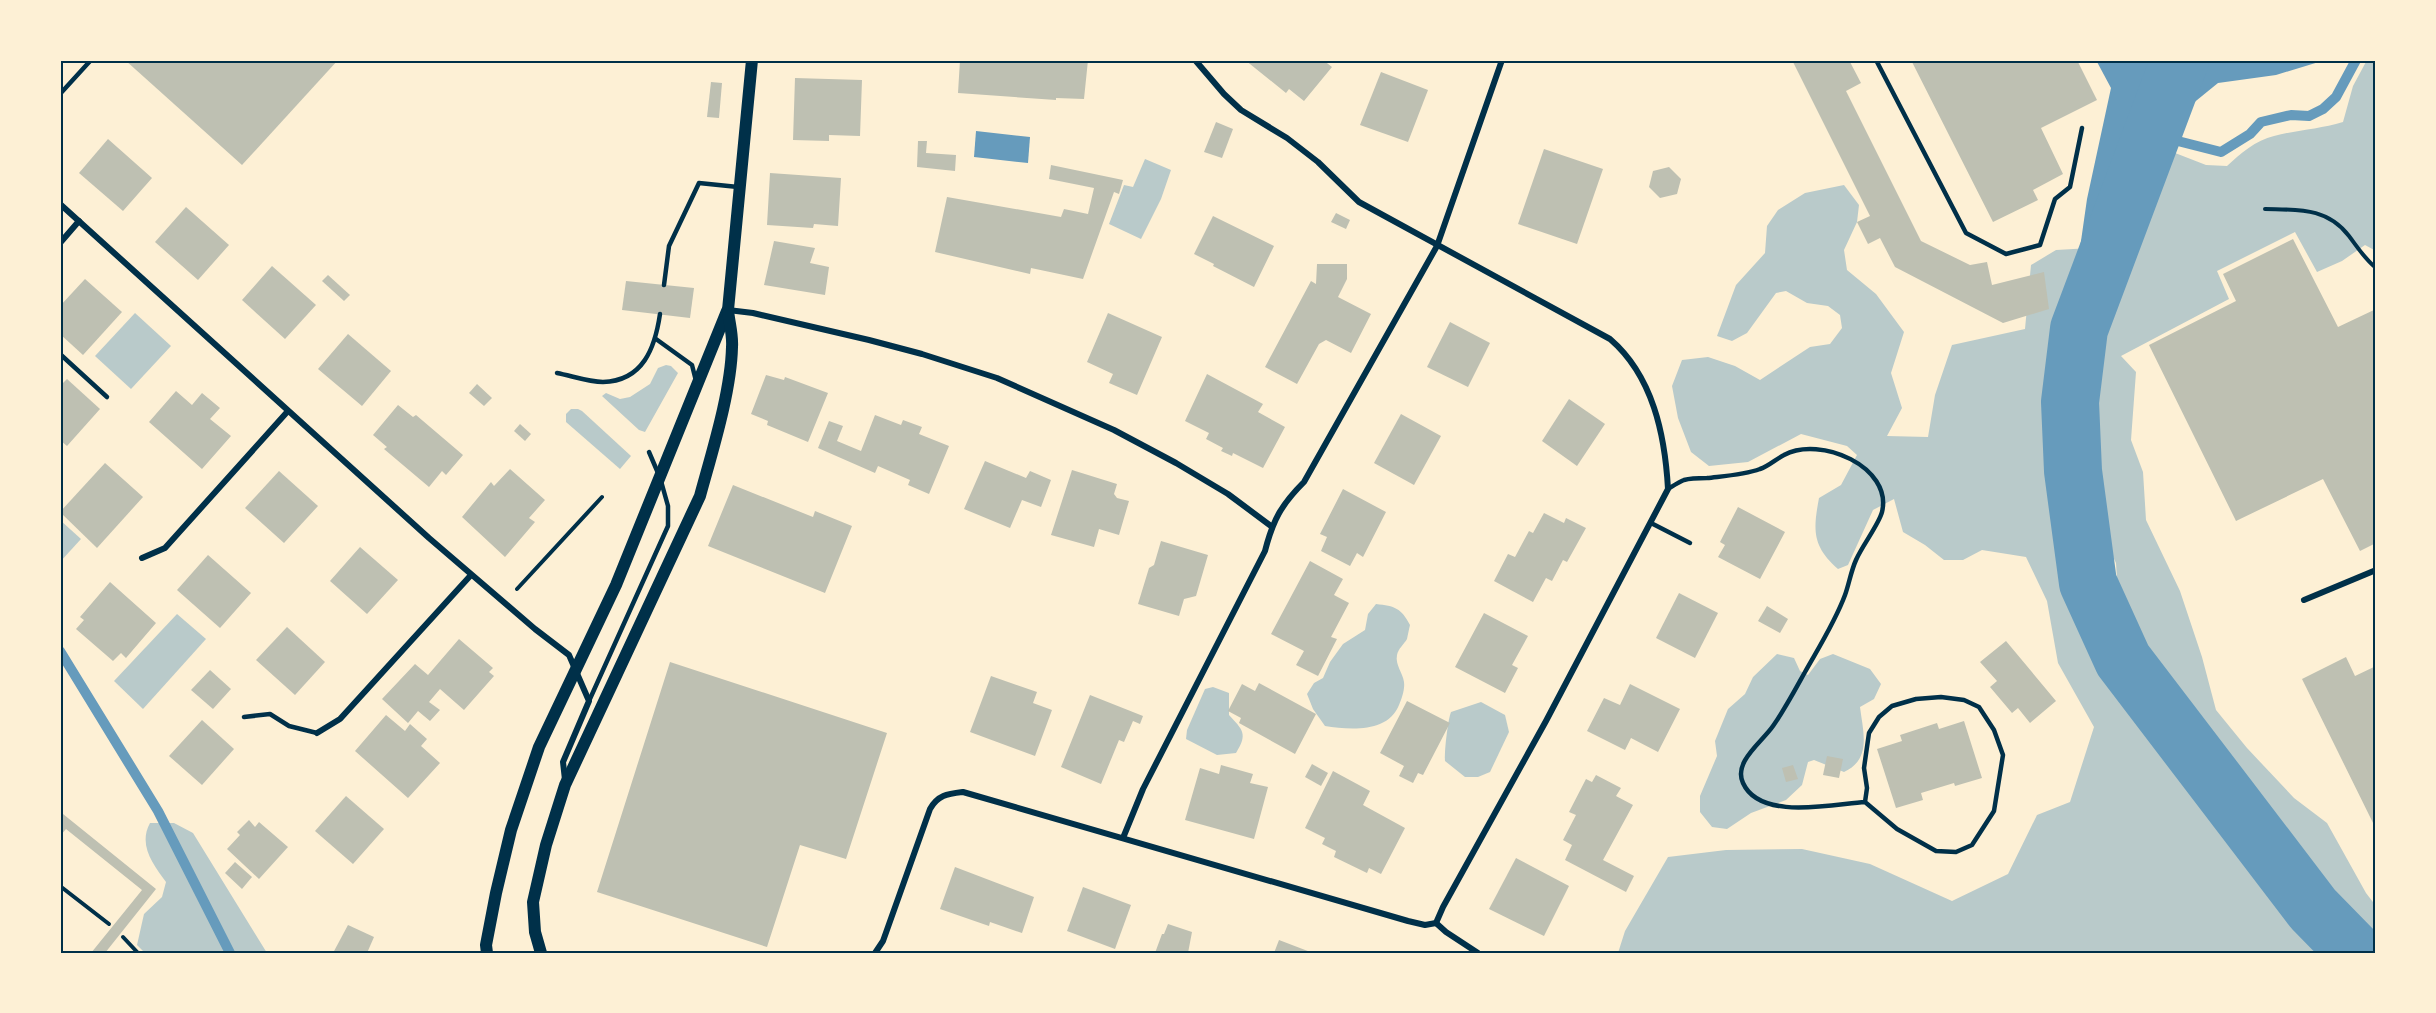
<svg xmlns="http://www.w3.org/2000/svg" width="2436" height="1013" viewBox="0 0 2436 1013" font-family="Mulish,sans-serif">
<style>
.green{fill:#b9caca}
.water{fill:#669bbc}
.lines{fill:none;stroke-linecap:round;stroke-linejoin:round}
.stream{stroke:#669bbc;stroke-width:10}
.river{stroke:#669bbc;stroke-width:58}
.building{fill:#bec0b2}
.path{stroke:#003049;stroke-width:4}
.service{stroke:#003049;stroke-width:4.5}
.minor{stroke:#003049;stroke-width:6}
.secondary{stroke:#003049;stroke-width:12}
.neatline{fill:none;stroke:#003049;stroke-width:2}
</style>
<rect width="100%" height="100%" fill="#fdf0d5"/>
<g class="green">
<path d="M2367 60H2376V251L2365 245 2342 261 2317 272 2295 232 2217 271 2229 299 2121 356 2136 372 2131 440 2143 472 2146 520 2180 591 2202 657 2216 710 2247 748 2294 798 2327 823 2366 893 2376 906V946L2340 909 2292 851 2233 768 2195 726 2141 650 2118 595 2116 563 2100 529 2104 491 2092 401 2088 344 2104 312 2102 295 2069 332 2061 376 2083 438V485L2062 539 2073 597 2092 635 2129 692 2298 914 2334 953H1618L1625 931 1668 857 1726 850 1802 849 1870 864 1952 901 2008 874 2037 815 2070 802 2094 727 2058 663 2047 601 2026 557 1982 550 1963 560H1944L1925 545 1903 532 1894 499 1873 510 1848 565 1838 569C1812 546 1813 530 1819 498L1841 485 1857 455 1847 446 1801 434 1748 462 1709 466 1691 452 1678 418 1672 386 1682 360 1708 357 1735 366 1760 380 1810 347 1830 344 1842 328 1840 315 1828 306 1807 303 1786 291 1776 293 1747 333 1732 341 1717 336 1736 285 1765 253 1767 226 1778 210 1805 193 1844 185 1859 205 1857 222 1844 250 1847 270 1876 294 1904 332 1891 373 1902 408 1887 436 1928 437 1935 395 1952 345 2025 329 2031 265 2056 250 2091 248 2111 275 2138 241 2170 151 2206 165 2227 166C2240 154 2256 140 2274 136 2297 130 2320 129 2343 122L2353 86Z"/>
<path d="M1145 159 1171 170 1161 199 1141 239 1109 224 1124 185 1133 187Z"/>
<path d="M135 313 171 346 131 389 95 356Z"/>
<path d="M666 365 671 366 678 373 645 432 639 430 602 396 606 393 620 399 630 397 650 384 658 368Z"/>
<path d="M571 409H578L582 411 631 456 620 469 566 422V414Z"/>
<path d="M60 520 81 539 60 562Z"/>
<path d="M1376 604C1395 606 1401 608 1410 625 1409 629 1408 634 1407 639 1404 644 1398 649 1397 655 1395 665 1403 673 1404 682 1405 689 1402 698 1399 705 1388 733 1350 730 1325 726L1313 709 1307 694 1314 683 1323 678 1330 662 1343 644 1365 630 1368 614Z"/>
<path d="M177 614 206 639 143 709 114 681Z"/>
<path d="M1777 654 1794 658 1800 671 1808 675 1820 659 1833 654 1870 669 1881 684 1874 699 1860 707C1863 732 1872 759 1844 772L1814 760 1808 762 1802 785 1786 800 1751 813 1727 829 1712 827 1700 812V796L1717 756 1715 741 1728 709 1745 694 1753 677Z"/>
<path d="M1213 687 1229 693V715C1243 730 1248 734 1236 753L1217 755 1186 739 1187 730 1205 689Z"/>
<path d="M1481 702 1505 715 1509 732 1490 772 1478 777H1465L1445 761C1444 752 1448 719 1451 712Z"/>
<path d="M150 823H174L193 833 267 953H145L137 945 144 914 162 897 166 882C153 864 138 845 150 823Z"/>
</g>
<g class="water">
<path d="M2096 60H2322V61L2276 75 2218 83 2186 109 2138 241 2119 280 2111 275 2091 248H2080L2087 199 2111 88Z"/>
<path d="M976 131 1030 137 1028 163 974 157Z"/>
</g>
<g class="lines">
<g class="stream">
<path d="M2162 137 2221 152 2250 134 2261 122 2291 115 2309 116 2323 109 2336 97 2356 60"/>
<path d="M60 651 158 811 230 953"/>
</g>
<path class="river" d="M2180 60 2079 329 2070 402 2073 471 2088 583 2123 660 2313 909 2356 953"/>
</g>
<g class="building">
<path d="M125 60H338L242 165Z"/>
<path d="M960 60H1088L1084 99 1056 98V100L958 93Z"/>
<path d="M1245 60H1323L1332 67 1304 101 1289 89 1286 93Z"/>
<path d="M1792 60H1849L1861 83 1846 91 1921 241 1970 265 1987 262 1992 285 2044 272 2049 309 2003 323 1895 267 1880 238 1868 244 1857 222 1870 216Z"/>
<path d="M1911 60H2077L2097 100 2041 128 2063 174 2033 190 2038 200 1993 222Z"/>
<path d="M1381 72 1428 90 1408 142 1360 125Z"/>
<path d="M795 78 862 80 860 136 829 135V141L793 140Z"/>
<path d="M711 82 722 83 719 118 707 117Z"/>
<path d="M1216 122 1233 129 1222 158 1204 152Z"/>
<path d="M108 139 152 178 123 211 79 173Z"/>
<path d="M918 141H927L926 153 956 155 955 171 917 167Z"/>
<path d="M1544 149 1603 169 1577 244 1518 224Z"/>
<path d="M1051 165 1123 180 1119 194 1114 192 1083 279 1031 268 1030 274 935 252 947 197 1061 217 1064 209 1088 214 1094 188 1049 179Z"/>
<path d="M1669 167 1681 179 1677 194 1660 198 1649 187 1653 171Z"/>
<path d="M770 173 841 178 838 226 814 224 813 228 767 225Z"/>
<path d="M186 207 229 245 198 280 155 242Z"/>
<path d="M1336 213 1350 220 1346 229 1331 222Z"/>
<path d="M1213 216 1274 246 1254 287 1213 266 1214 264 1194 254Z"/>
<path d="M2293 239 2338 327 2376 309V543L2360 551 2323 479 2236 521 2149 345 2236 301 2223 274Z"/>
<path d="M774 241 815 248 810 263 829 267 825 295 764 285Z"/>
<path d="M1317 264H1347V279L1338 297 1371 314 1351 353 1326 340 1319 344 1297 384 1265 367 1311 281 1316 284Z"/>
<path d="M272 266 316 305 285 339 242 300Z"/>
<path d="M328 275 350 295 344 301 322 281Z"/>
<path d="M85 279 122 312 83 355 60 334V306Z"/>
<path d="M626 281 694 288 690 318 622 310Z"/>
<path d="M1108 313 1162 337 1137 395 1109 383 1113 374 1087 362Z"/>
<path d="M1450 322 1490 343 1468 387 1427 367Z"/>
<path d="M348 334 391 371 362 406 318 369Z"/>
<path d="M1207 374 1263 404 1258 412 1285 427 1263 468 1233 453 1232 456 1221 451 1223 448 1206 439 1209 433 1185 421Z"/>
<path d="M766 375 784 380 785 377 828 393 808 442 767 425 768 421 751 414Z"/>
<path d="M67 379 100 409 67 446 60 440V386Z"/>
<path d="M477 384 492 398 484 406 469 393Z"/>
<path d="M176 391 192 405 202 393 220 408 210 419 231 436 202 469 149 422Z"/>
<path d="M1569 399 1605 424 1577 466 1542 441Z"/>
<path d="M398 405 413 417 416 415 463 455 446 475 442 471 429 487 384 449 387 447 373 435Z"/>
<path d="M1401 414 1441 436 1414 485 1374 463Z"/>
<path d="M875 415 901 425 903 420 922 427 919 434 949 446 929 494 908 485 910 480 878 466 875 473 818 448 829 421 843 426 837 441 861 451Z"/>
<path d="M520 424 531 434 525 441 514 431Z"/>
<path d="M985 461 1026 478 1030 471 1051 480 1041 507 1022 500 1010 528 964 509Z"/>
<path d="M105 463 143 497 97 548 60 512Z"/>
<path d="M510 469 545 500 529 518 535 522 505 557 462 517 491 482 494 486Z"/>
<path d="M1072 470 1117 484 1114 494 1117 498 1129 501 1119 535 1099 529 1094 547 1051 535Z"/>
<path d="M279 471 318 506 284 543 245 508Z"/>
<path d="M733 485 813 517 815 511 852 526 825 593 708 546Z"/>
<path d="M1343 489 1386 512 1363 557 1357 553 1350 566 1321 551 1327 537 1320 534Z"/>
<path d="M1738 507 1785 532 1760 579 1718 557 1725 545 1720 542Z"/>
<path d="M1544 513 1564 523 1566 518 1586 528 1567 562 1563 560 1552 581 1546 578 1533 602 1494 581 1508 554 1515 557 1529 531 1533 533Z"/>
<path d="M1161 541 1208 555 1196 596 1184 599 1179 616 1138 604 1149 568 1154 565Z"/>
<path d="M360 547 398 580 367 614 330 581Z"/>
<path d="M208 555 251 593 220 628 177 590Z"/>
<path d="M1310 561 1343 579 1334 595 1349 603 1331 637 1337 639 1318 676 1296 665 1304 651 1271 634Z"/>
<path d="M110 582 156 623 126 658 121 653 113 661 76 629 84 620 80 617Z"/>
<path d="M1679 593 1718 613 1695 658 1656 638Z"/>
<path d="M1767 606 1788 619 1780 633 1758 621Z"/>
<path d="M1484 613 1528 636 1512 665 1518 668 1505 693 1455 667Z"/>
<path d="M287 627 325 662 295 695 256 660Z"/>
<path d="M459 639 493 668 489 672 494 676 464 710 440 689 429 702 440 710 430 721 418 711 408 723 382 699 415 664 428 675Z"/>
<path d="M2006 641 2056 701 2030 723 2018 708 2012 713 1990 687 1997 681 1980 662Z"/>
<path d="M2346 657 2355 676 2376 666V829L2302 679Z"/>
<path d="M670 662 887 733 846 859 800 845 767 947 597 892Z"/>
<path d="M210 670 231 689 213 709 191 690Z"/>
<path d="M991 676 1037 692 1033 703 1052 710 1035 756 970 732Z"/>
<path d="M1259 683 1316 714 1295 754 1239 723 1241 718 1228 711 1242 684 1255 691Z"/>
<path d="M1630 684 1680 709 1658 752 1631 738 1625 750 1587 731 1604 698 1620 705Z"/>
<path d="M1090 695 1143 716 1140 724 1133 721 1124 742 1119 740 1101 784 1061 767Z"/>
<path d="M1407 701 1450 723 1423 775 1418 773 1413 783 1399 776 1404 766 1380 753Z"/>
<path d="M386 715 405 731 410 724 427 739 421 746 440 763 408 798 355 751Z"/>
<path d="M202 720 234 749 202 785 169 756Z"/>
<path d="M1964 721 1982 778 1955 786 1954 783 1921 793 1923 800 1896 808 1877 749 1902 741 1900 735 1937 723 1939 729Z"/>
<path d="M1827 756 1843 759 1839 778 1823 775Z"/>
<path d="M1312 764 1328 773 1321 786 1305 777Z"/>
<path d="M1221 765 1253 774 1250 783 1268 787 1254 839 1185 820 1200 768 1219 774Z"/>
<path d="M1793 765 1798 779 1786 782 1782 768Z"/>
<path d="M1333 771 1370 791 1363 805 1405 828 1381 874 1369 868 1367 873 1334 857 1336 851 1322 844 1325 838 1305 828Z"/>
<path d="M1596 775 1621 788 1616 796 1633 805 1603 860 1634 876 1626 892 1565 860 1572 845 1563 840 1576 815 1569 812 1586 779 1592 782Z"/>
<path d="M346 796 384 829 353 864 315 831Z"/>
<path d="M63 814 156 889 105 953H91L142 890 66 829 60 836V817Z"/>
<path d="M249 820 255 827 259 822 288 847 259 879 227 849 240 835 237 832Z"/>
<path d="M1516 858 1569 886 1544 936 1489 909Z"/>
<path d="M235 862 252 877 242 889 225 873Z"/>
<path d="M955 867 1034 897 1022 933 990 922 989 926 940 909Z"/>
<path d="M1083 887 1131 905 1115 949 1067 931Z"/>
<path d="M1168 924 1192 932 1188 953H1155L1162 934H1164Z"/>
<path d="M348 925 374 937 367 953H333Z"/>
<path d="M1279 940 1313 953H1274Z"/>
</g>
<g class="lines">
<g class="path">
<path d="M2265 209C2298 210 2327 207 2349 236 2358 248 2364 258 2376 268"/>
<path d="M517 589 602 497"/>
<path d="M60 886 109 924"/>
<path d="M123 937 138 953"/>
</g>
<g class="service">
<path d="M1876 60 1966 233 2006 254 2040 245 2055 199 2070 187 2082 128"/>
<path d="M60 94 91 60"/>
<path d="M664 285 669 246 699 183 738 187"/>
<path d="M656 339 692 365 696 381"/>
<path d="M60 354 107 397"/>
<path d="M557 373C572 376 589 382 603 382 643 381 655 348 660 314"/>
<path d="M649 452 658 473"/>
<path d="M1668 489C1673 486 1679 482 1684 480 1691 478 1700 478 1707 478 1724 476 1744 475 1760 469 1769 466 1776 459 1784 455 1820 435 1893 467 1882 512 1879 524 1862 546 1856 560 1851 571 1849 584 1845 595 1835 622 1819 647 1805 672 1795 690 1785 709 1773 726 1762 742 1733 762 1743 783 1760 821 1833 804 1865 802L1897 829 1936 851 1956 852 1972 845 1994 811 2003 755 1994 730 1979 707 1964 700 1941 697 1916 699 1892 706 1879 717 1869 733 1864 768 1867 788 1865 802"/>
<path d="M1651 523 1690 543"/>
<path d="M589 701 668 526V506L661 481"/>
<path d="M244 717 270 714 289 726 317 733"/>
</g>
<g class="minor">
<path d="M1195 60 1224 94 1241 110 1287 138 1318 162 1359 202 1610 339C1653 376 1665 435 1668 489L1546 721 1443 907 1436 923"/>
<path d="M60 204 429 538 535 629 569 655 589 701 563 762 565 780"/>
<path d="M60 243 79 221"/>
<path d="M728 310 753 313 869 340 922 354 997 378 1114 430 1176 463 1228 494 1271 526"/>
<path d="M142 558 165 548 288 411"/>
<path d="M2304 600 2376 570"/>
<path d="M317 733 340 719 471 575"/>
<path d="M1123 838 1143 789 1265 551C1273 520 1281 505 1304 482L1437 246 1502 60"/>
<path d="M1436 923 1446 932 1478 953"/>
<path d="M875 953 883 941 930 809C938 795 947 794 963 792L1408 921 1425 925 1436 923"/>
</g>
<g class="secondary">
<path d="M487 953 486 945 496 893 511 830 539 747 616 585 727 311"/>
<path d="M541 953 535 932 533 902 546 845 565 785 700 496C712 452 731 392 732 347 733 335 729 322 728 310L752 60"/>
</g>
</g>
<rect width="2436" height="1013" fill="none" stroke="#fdf0d5" stroke-width="123"/>
<rect x="62" y="62" width="2312" height="890" class="neatline"/>
</svg>
